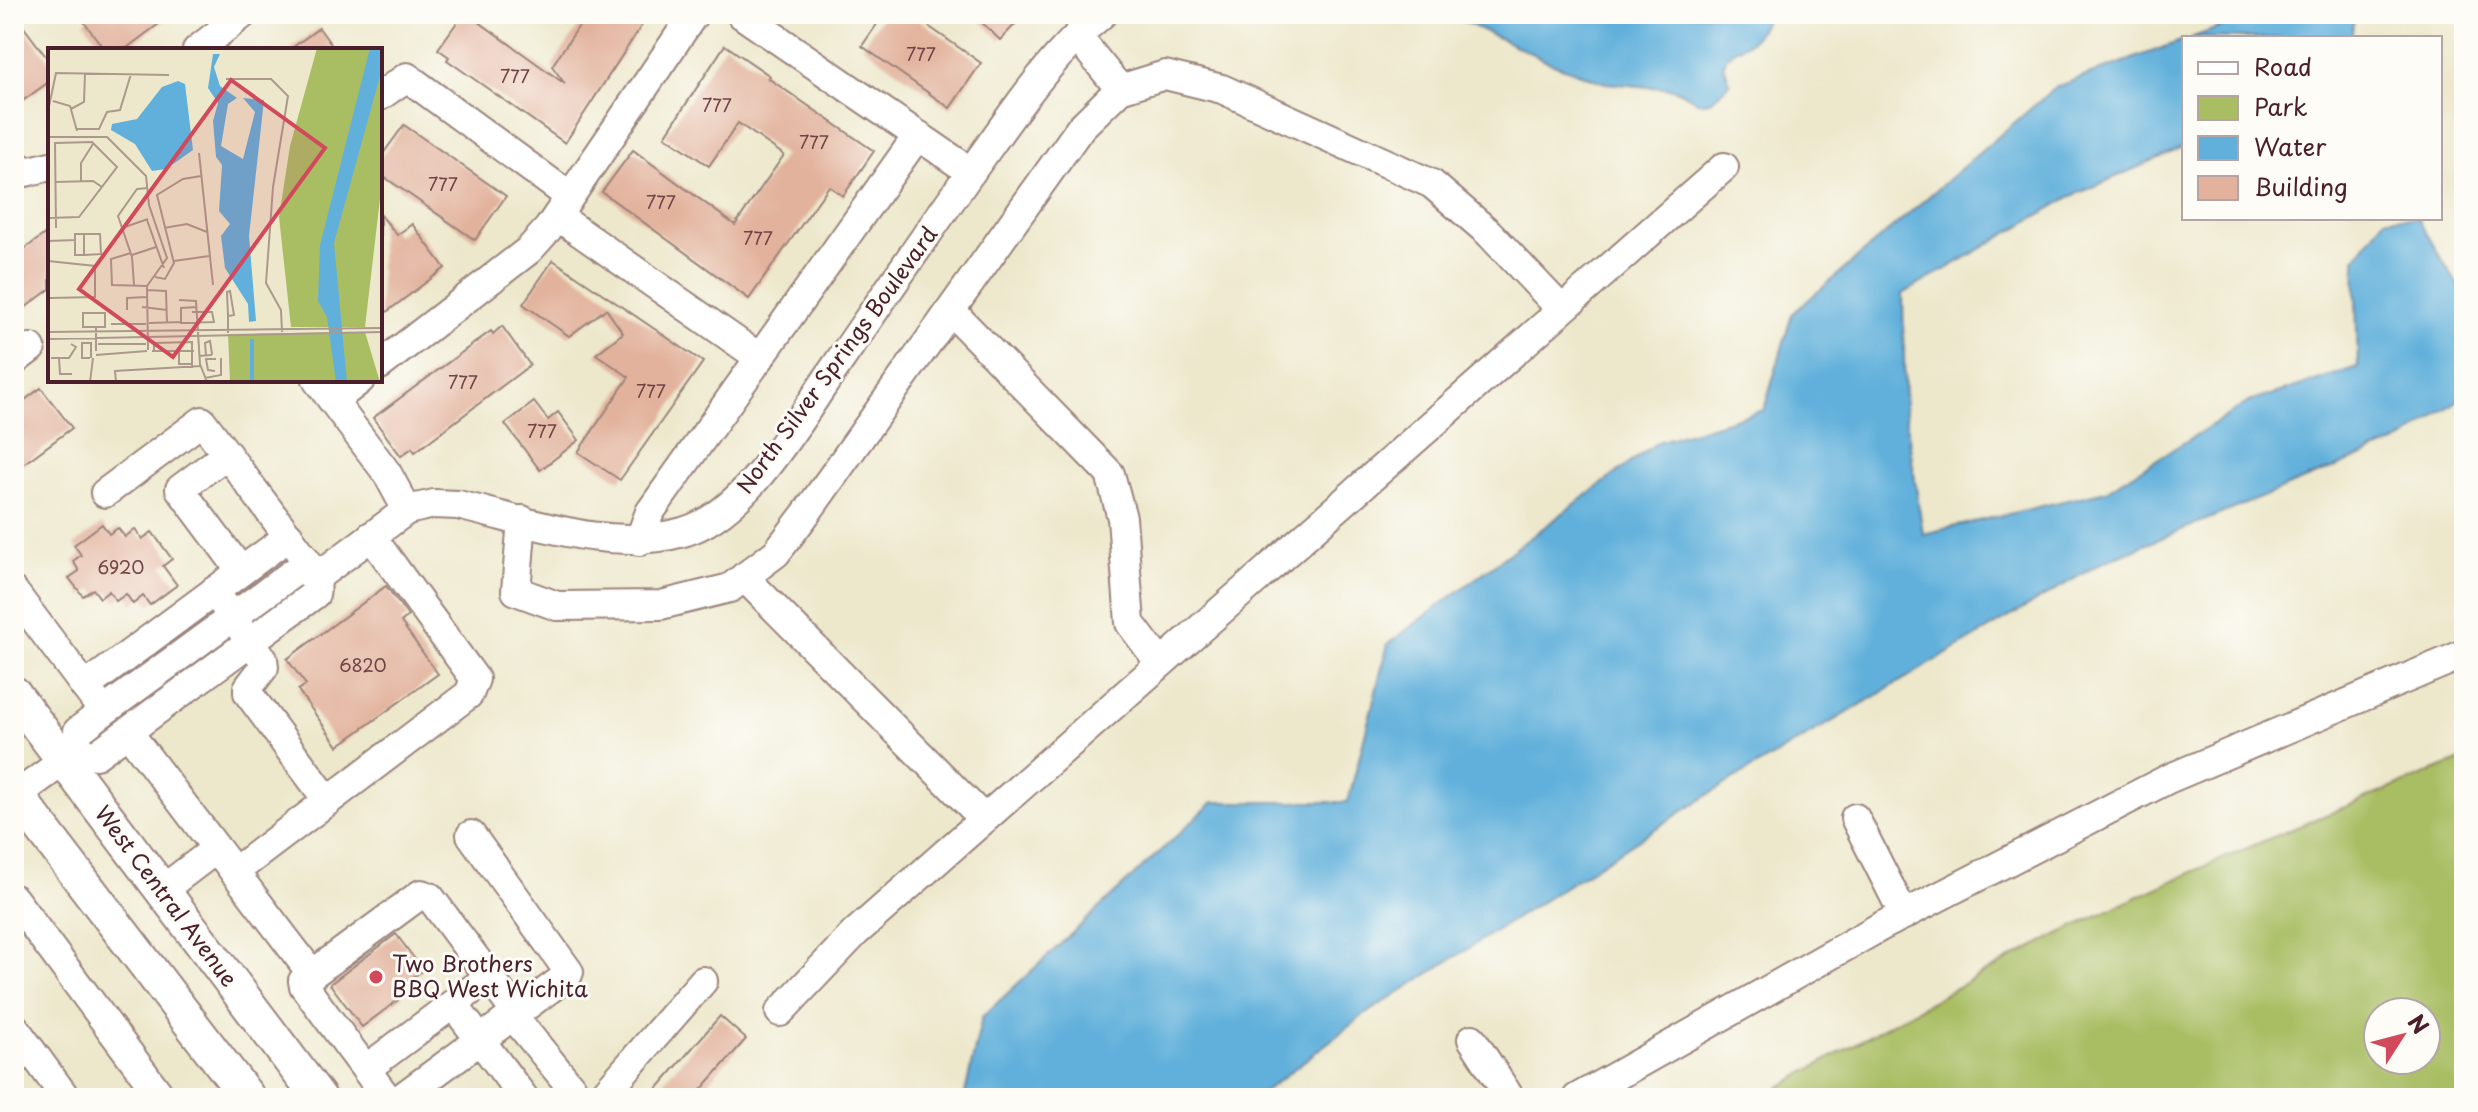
<svg xmlns="http://www.w3.org/2000/svg" width="2478" height="1112" viewBox="0 0 2478 1112" font-family="'Playpen Sans',sans-serif">
<style>
.green{fill:#a9be63;stroke:#7a6e47;stroke-width:2;fill-rule:evenodd}
.water{fill:#60b0db;stroke:#556883;stroke-width:2}
.building{fill:#e2b29c}
.lines{fill:none;stroke-linecap:round;stroke-linejoin:round}
.minor-casing{stroke:#9c847c;stroke-width:32}
.major-casing{stroke:#9c847c;stroke-width:38}
.minor{stroke:#fff;stroke-width:28}
.major{stroke:#fff;stroke-width:34}
.poi-dot{fill:#d1495b;stroke:#fdfcf7;stroke-width:3}
.labels{text-anchor:middle;stroke-width:6;stroke-linejoin:round;paint-order:stroke}
.number-label{font-size:18px;fill:#704447}
.street-label{font-size:22px;fill:#4a1f2b;stroke:#fdfcf7}
.poi-label{font-size:22px;fill:#4a1f2b;stroke:#fdfcf7;text-anchor:start}
.inset-river{fill:none;stroke:#60b0db;stroke-width:4}
.inset-road{fill:none;stroke:#ac988c;stroke-width:2}
.view{fill:#d1495b;fill-opacity:0.15;stroke:#d1495b;stroke-width:4}
.inset-edge{fill:none;stroke:#4a1f2b;stroke-width:4}
</style>
<rect width="100%" height="100%" fill="#fdfcf7"/>
<filter id="ink" filterUnits="userSpaceOnUse"><feTurbulence type="fractalNoise" baseFrequency=".0125" numOctaves="2"/><feDisplacementMap in="SourceGraphic" scale="16" xChannelSelector="R" yChannelSelector="G"/><feConvolveMatrix kernelMatrix="1 2 1 2 8 2 1 2 1" color-interpolation-filters="sRGB"/></filter>
<filter id="wash" filterUnits="userSpaceOnUse"><feTurbulence type="fractalNoise" baseFrequency=".006" numOctaves="4" result="noise"/><feDisplacementMap in="SourceGraphic" scale="32" xChannelSelector="R" yChannelSelector="G"/><feGaussianBlur stdDeviation="1.8" result="paint"/><feColorMatrix in="noise" values="0 0 0 0 0 0 0 0 0 0 0 0 0 0 0 0 0 1.4 0 .05"/><feComposite in="paint" operator="in"/></filter>
<g filter="url(#wash)">
<rect width="100%" height="100%" fill="#ede8cc"/>
<path class="green" d="M2464 759V1098H1761C1857 1042 1954 987 2053 937 2187 871 2326 814 2464 759ZM2378 1012H2426V1060H2378Z"/>
<g class="water">
<path d="M1448 14H1769C1764 21 1760 32 1754 38 1742 50 1733 44 1723 64L1730 83 1712 100 1701 103 1674 89 1606 83 1556 65Z"/>
<path d="M2226 14H2355L2351 38H2191L2221 27Z"/>
<path d="M2184 40V147L2070 197 1903 294 1905 412 1923 534 2106 491 2249 402 2358 367 2355 259 2385 218H2417L2464 295V396L2402 440 2103 562 1719 788 1361 1017 1256 1098H964L982 1017 1213 802H1348L1388 644 1658 442 1764 410 1792 314 2056 87Z"/>
</g>
<g id="blocks">
<g class="building">
<path d="M14 14 50 62V81L21 102 14 93Z"/>
<path d="M94 14H172L124 50H105L84 22Z"/>
<path d="M463 14H468L565 84 552 66 587 14H649L565 143 447 60 449 57 438 49Z"/>
<path d="M884 14H911L981 63 950 108 862 46Z"/>
<path d="M973 14H1025L1000 40Z"/>
<path d="M319 28 335 50H289Z"/>
<path d="M725 45 770 76 768 78 874 151 843 196 829 186 749 299 602 192 633 150 735 225 784 155 738 123 709 166 665 136Z"/>
<path d="M404 125 506 196 475 240 380 174V158Z"/>
<path d="M380 214 397 235 412 224 445 268 380 317Z"/>
<path d="M50 230V289L14 316V257Z"/>
<path d="M553 260 703 362 620 480 578 452 629 377 596 354 623 333 606 309 569 336 523 304Z"/>
<path d="M502 326 530 365 415 452 412 448 401 456 373 418 491 331 493 334Z"/>
<path d="M41 388 72 428 14 471V408Z"/>
<path d="M534 402 548 420 558 412 579 440 540 470 505 424Z"/>
<path d="M102 524 109 534 118 528 125 537 135 529 142 539 152 532 172 559 163 566 177 585 150 605 143 596 133 604 126 594 116 601 109 591 100 598 93 589 83 596 69 578 79 571 73 561 81 555 74 545Z"/>
<path d="M386 586 408 616 401 622 438 674 338 746 298 690 306 685 287 659Z"/>
<path d="M396 934 423 970 396 989 402 997 362 1027 330 984Z"/>
<path d="M720 1016 746 1039 694 1098H649Z"/>
</g>
</g>
</g>
<g filter="url(#ink)">
<use href="#blocks" fill-opacity="0" stroke="#9c847c" stroke-width="2"/>
<g class="lines">
<g class="minor-casing">
<g id="minor">
<path d="M741 14 971 172"/>
<path d="M1077 36 1120 89"/>
<path d="M197 50 243 14"/>
<path d="M380 96 407 77 569 196"/>
<path d="M14 163 26 172 50 166"/>
<path d="M557 216 760 358"/>
<path d="M951 311 1110 474 1122 518 1130 623 1160 663"/>
<path d="M14 361 31 348"/>
<path d="M380 365 529 250 548 229 694 14"/>
<path d="M317 380 387 473 407 510"/>
<path d="M333 401 360 380"/>
<path d="M227 454 180 489 241 571"/>
<path d="M105 493 202 421 318 576"/>
<path d="M522 520 516 591 557 606 661 605 730 588 776 553 805 515 1081 127 1120 89 1165 75 1222 89 1432 184 1489 233 1561 309"/>
<path d="M639 541 650 512 918 135"/>
<path d="M744 577 984 819"/>
<path d="M214 591 263 659 264 667 248 688V693L328 801"/>
<path d="M14 592 95 700"/>
<path d="M85 687 289 536"/>
<path d="M128 732 312 974"/>
<path d="M76 752 78 731 103 712 297 570 318 576"/>
<path d="M14 797 76 752 96 755 315 594 318 576 407 510 434 504 458 505C531 522 609 553 683 532 747 514 799 419 836 366 883 298 930 229 978 162 1016 109 1051 55 1102 14"/>
<path d="M1855 818 1904 915"/>
<path d="M234 872 469 694 475 679 371 536"/>
<path d="M162 890 216 849"/>
<path d="M14 899 162 1098"/>
<path d="M453 1004 524 1098"/>
<path d="M780 1012 855 933 1724 167"/>
<path d="M513 1016 580 1098"/>
<path d="M14 1027 66 1098"/>
<path d="M1472 1039 1510 1098"/>
<path d="M366 1069 489 977"/>
<path d="M387 1098 304 986 303 981 421 894 430 897 516 1013"/>
<path d="M401 1098 567 976 569 972 471 835"/>
<path d="M601 1098 703 981"/>
<path d="M1577 1098 1880 927 2168 779 2464 654"/>
</g>
</g>
<g class="major-casing">
<g id="major">
<path d="M14 694 319 1098"/>
<path d="M14 792 248 1098"/>
</g>
</g>
<use href="#minor" class="minor"/>
<use href="#major" class="major"/>
</g>
</g>
<circle class="poi-dot" cx="376" cy="977" r="8"/>
<g class="labels">
<g class="number-label">
<text x="921" y="61">777</text>
<text x="515" y="83">777</text>
<text x="717" y="112">777</text>
<text x="814" y="149">777</text>
<text x="443" y="191">777</text>
<text x="661" y="209">777</text>
<text x="758" y="245">777</text>
<text x="463" y="389">777</text>
<text x="651" y="398">777</text>
<text x="542" y="438">777</text>
<text x="121" y="574">6920</text>
<text x="363" y="672">6820</text>
</g>
<g class="street-label">
<text transform="translate(837 360) rotate(-54)" y="8">North Silver Springs Boulevard</text>
<text transform="translate(166 896) rotate(53)" y="8">West Central Avenue</text>
</g>
<g class="poi-label">
<text x="392" y="972">Two Brothers<tspan x="392" dy="25">BBQ West Wichita</tspan></text>
</g>
</g>
<g transform="translate(48 48)">
<rect width="334" height="334" fill="#ede8cc"/>
<path d="M269 0H334V134L317 279H243L231 169 242 98ZM317 284 332 334H182L180 286Z" fill="#a9be63"/>
<path d="M322 0H334V21L286 195 299 334H288L279 269 270 253 272 197ZM165 6H172L166 19 172 38 189 50 180 56 173 98 195 111 207 64 195 50 216 52 201 188 208 273 201 274 200 256 177 220 173 188 182 176 171 163 174 117 168 109 165 73 170 55 160 40ZM130 33 137 36 145 102 118 121 104 123 87 96 63 82 64 76 89 71 114 39Z" fill="#60b0db"/>
<path class="inset-river" d="M204 334V291"/>
<path class="inset-road" d="M178 31H223L240 48 225 139 218 235 233 262 234 284M5 53 22 58 29 83M23 61 36 54 37 26M0 63 8 25 121 27M28 81H51L59 64 72 62 83 26M0 89H59L98 128 101 157 119 210 99 238 100 302M7 94 8 180M151 105 165 237M33 133V115L45 96M7 134 45 133 54 139M0 170 31 169 69 119 44 94 7 95M99 172 116 220M74 180 100 171M116 180 139 176 159 184M36 186H52L53 206 36 207M0 193 27 192V186H36V207H27V192M83 205 63 211 64 237 99 238M84 207 108 199M0 213 47 218V249L2 250M126 213 161 208M107 229 117 231 126 215 109 147 135 131 153 128M0 237 1 334M86 237 84 209 70 168 89 141 100 140M99 242 118 243 119 275M131 252 148 253 152 316 159 334M94 259 119 262M79 262V250L99 249M144 264H164L166 274 133 275V260L149 259M180 268 186 267 182 243 179 244 180 268V285M101 275 133 274M63 276H98M48 279H35V265H57V279H48V303M0 284 332 280M0 291 334 284M50 296H98M104 303H146M106 303V295L144 294V320M131 303V316H144M48 307 99 303M151 308 163 307 164 306 162 293 157 295 158 307M3 310H21L28 299 23 296M11 310 12 326H24M42 310H34V295H43V310M167 323 160 322 158 311H168M157 330 173 327V310M42 334 45 310M68 334 67 323 153 318"/>
<path class="view" d="M183 32 277 100 125 309 31 241Z"/>
<rect width="334" height="334" class="inset-edge"/>
</g>
<rect width="2478" height="1112" fill="none" stroke="#fdfcf7" stroke-width="48"/>
<rect x="2182" y="36" width="260" height="184" fill="#fdfcf7" stroke="#b5a4a5" stroke-width="2"/>
<rect x="2198" y="62" width="40" height="12" fill="#ffffff" stroke="#b5a4a5" stroke-width="2"/>
<text x="2254" y="76" font-size="24" fill="#4a1f2b">Road</text>
<rect x="2198" y="96" width="40" height="24" fill="#a9be63" stroke="#b5a4a5" stroke-width="2"/>
<text x="2254" y="116" font-size="24" fill="#4a1f2b">Park</text>
<rect x="2198" y="136" width="40" height="24" fill="#60b0db" stroke="#b5a4a5" stroke-width="2"/>
<text x="2254" y="156" font-size="24" fill="#4a1f2b">Water</text>
<rect x="2198" y="176" width="40" height="24" fill="#e2b29c" stroke="#b5a4a5" stroke-width="2"/>
<text x="2254" y="196" font-size="24" fill="#4a1f2b">Building</text>
<g transform="translate(2402 1036) rotate(54)"><circle r="38" fill="#fdfcf7" stroke="#b5a4a5" stroke-width="2"/>
<path d="M0-6L14 30L0 20L-14 30Z" fill="#d1495b"/>
<text y="-12" font-size="22" font-weight="bold" text-anchor="middle" fill="#4a1f2b">N</text>
</g>
</svg>
